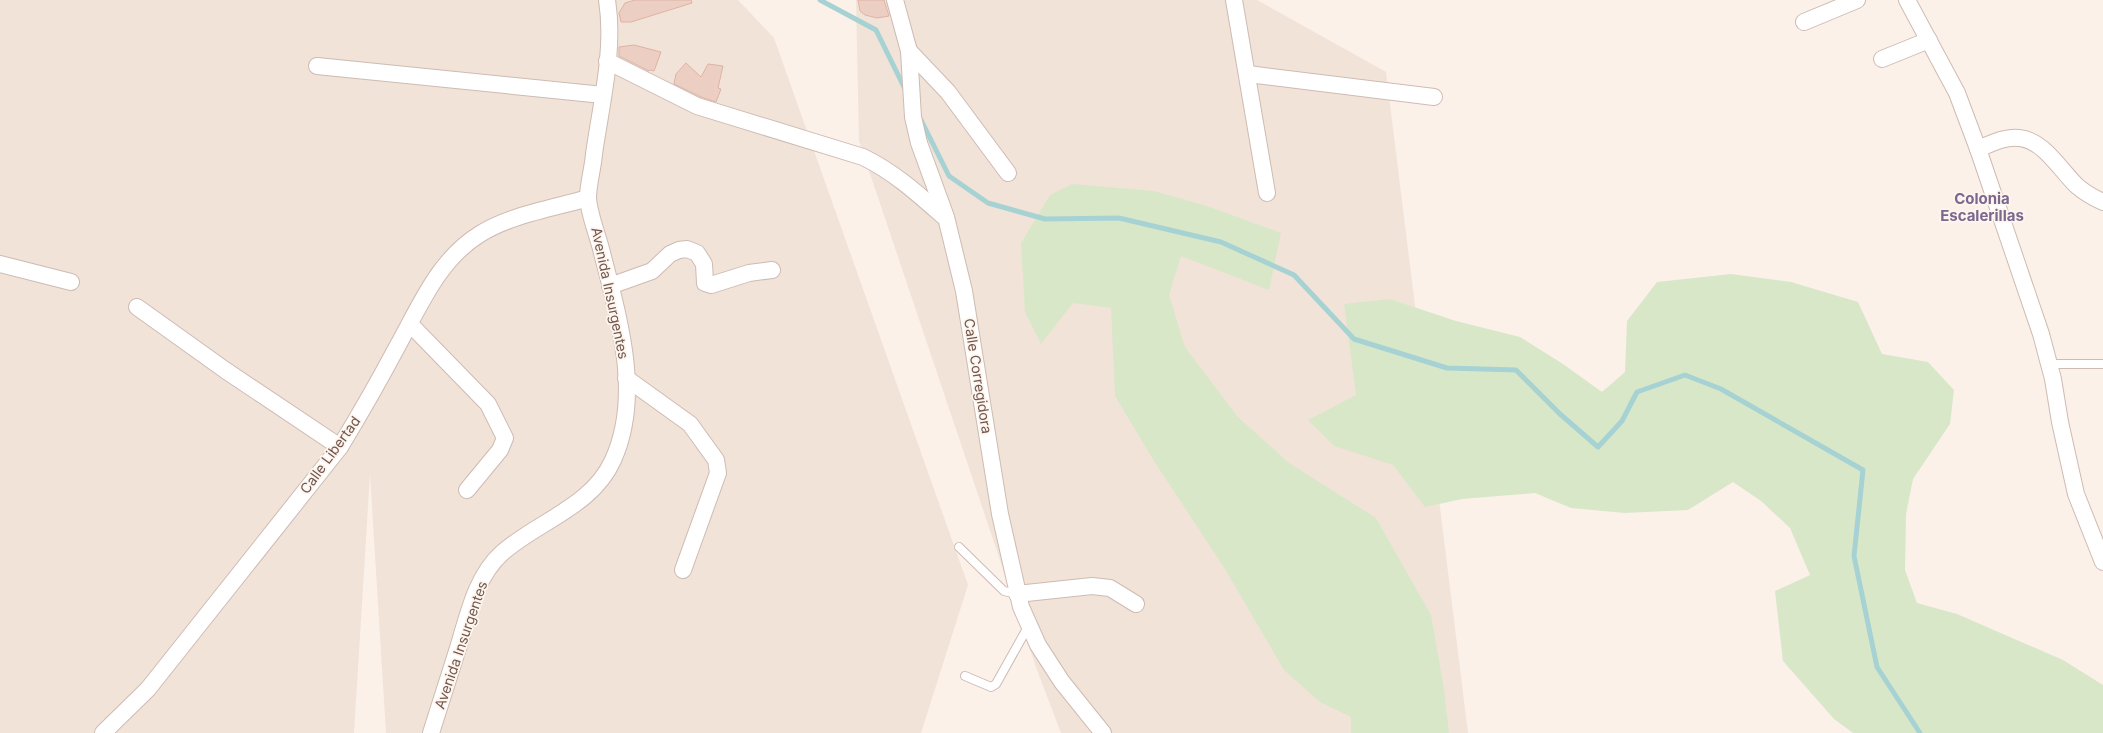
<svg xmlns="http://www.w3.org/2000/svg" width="2103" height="733" viewBox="0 0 2103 733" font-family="Inter,sans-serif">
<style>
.residential{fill:#f1e3d8}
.green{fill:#d9e7c9}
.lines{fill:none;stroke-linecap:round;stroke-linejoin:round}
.stream{stroke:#a6d2d3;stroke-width:5}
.building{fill:#edcec3;stroke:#deb3a5}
.service-casing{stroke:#cebbb3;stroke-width:10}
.minor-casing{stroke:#cebbb3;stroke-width:18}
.service{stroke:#fff;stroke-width:8}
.minor{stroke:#fff;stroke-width:16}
.labels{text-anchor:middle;stroke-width:3.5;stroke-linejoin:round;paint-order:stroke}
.street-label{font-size:14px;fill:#73574f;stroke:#fdf6ef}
.neighbourhood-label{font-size:15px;font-weight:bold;fill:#7c678e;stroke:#fdf6ef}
</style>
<rect width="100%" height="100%" fill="#fbf1e9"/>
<g class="residential">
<path d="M0 0H738L774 38 968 585 921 733H386L370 474 354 733H0Z"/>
<path d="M856 0H1257L1386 72 1468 733H1061L1037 670 859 141Z"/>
</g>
<g class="green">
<path d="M1072 184 1154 191 1210 207 1281 233 1269 290 1181 256 1169 295 1185 347 1237 416 1289 463 1376 518 1431 615 1444 689 1449 733H1351V717L1320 702 1284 670 1225 569 1154 461 1115 396 1111 308 1073 303 1041 344 1025 312 1021 243 1050 195Z"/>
<path d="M1731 274 1791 282 1858 302 1882 354 1928 362 1954 390 1950 424 1913 479 1906 514 1905 570 1917 603 1957 614 2063 660 2103 685V733H1853L1834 719 1783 661 1775 591 1810 575 1790 528 1761 501 1733 482 1688 510 1625 513 1571 508 1535 493 1462 499 1425 507 1393 465 1334 446 1308 420 1356 395 1344 304 1390 299 1456 321 1520 337 1563 364 1602 392 1625 372 1627 321 1657 282Z"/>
</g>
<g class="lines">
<g class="stream">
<path d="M820 0 876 30 905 89"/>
<path d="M921 120 949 176 988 203 1045 219 1119 218 1221 242 1294 275 1354 339 1447 368 1516 370 1560 414 1598 447 1622 421 1637 392 1685 375 1721 389 1863 470 1854 556 1877 667 1920 733"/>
</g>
</g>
<g class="building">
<path d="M635 0H691L692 3 631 22H621L619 13 625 3Z"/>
<path d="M858 0H884L889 16 877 18 865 15 860 11Z"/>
<path d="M634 45 661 52 654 71 650 70 649 71 619 56V47Z"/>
<path d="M686 63 701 77 708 64 723 66 718 88 721 89 716 102 701 97 674 84 676 74Z"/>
</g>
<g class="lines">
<g class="service-casing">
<g id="service">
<path d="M2049 364H2103"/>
<path d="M959 547 1004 591 1017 594"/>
<path d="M965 676 991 687 996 684 1029 625"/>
</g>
</g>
<g class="minor-casing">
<g id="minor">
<path d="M895 0 909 51 913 117 919 143 946 217 964 291 1000 514 1021 607 1038 645 1062 682 1103 733"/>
<path d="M1234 0 1267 193"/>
<path d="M1907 0 1957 93 1978 149 2041 334 2053 379 2060 422 2076 494 2103 562"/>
<path d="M1804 22 1857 0"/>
<path d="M909 51 948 92 1008 173"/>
<path d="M1882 59 1929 40"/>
<path d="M607 61 697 106 863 157C894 172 918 194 943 216"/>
<path d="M317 66 603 95"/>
<path d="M1248 74 1434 97"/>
<path d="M1978 149C1990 144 2005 136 2019 138 2044 140 2060 170 2077 186 2084 192 2094 198 2103 202"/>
<path d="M0 264 71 282"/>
<path d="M610 286 652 271 670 254 679 250 687 249 697 253 704 264 705 283 711 285 749 273 772 270"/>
<path d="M137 307 225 370 340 447"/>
<path d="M410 324 488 404 505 438 500 450 467 490"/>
<path d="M626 378 690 424 716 460 718 473 683 570"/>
<path d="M1017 594 1092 586 1110 588 1136 604"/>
<path d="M103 733 148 689 340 447C360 414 379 381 397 347 420 306 438 260 480 234 510 215 554 208 588 198"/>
<path d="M431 733C440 705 449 676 458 648 468 615 476 576 502 553 538 521 592 507 613 460 643 394 618 316 601 249 597 233 589 214 588 198 588 184 593 168 594 154 601 104 615 50 607 0"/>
</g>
</g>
<use href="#service" class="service"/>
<use href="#minor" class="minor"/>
</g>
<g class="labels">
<g class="street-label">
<text transform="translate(610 293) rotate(78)" y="5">Avenida Insurgentes</text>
<text transform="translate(978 376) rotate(81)" y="5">Calle Corregidora</text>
<text transform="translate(330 455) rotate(-54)" y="5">Calle Libertad</text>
<text transform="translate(461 645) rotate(-71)" y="5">Avenida Insurgentes</text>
</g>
<g class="neighbourhood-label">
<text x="1982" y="204">Colonia<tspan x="1982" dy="17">Escalerillas</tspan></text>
</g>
</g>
</svg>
